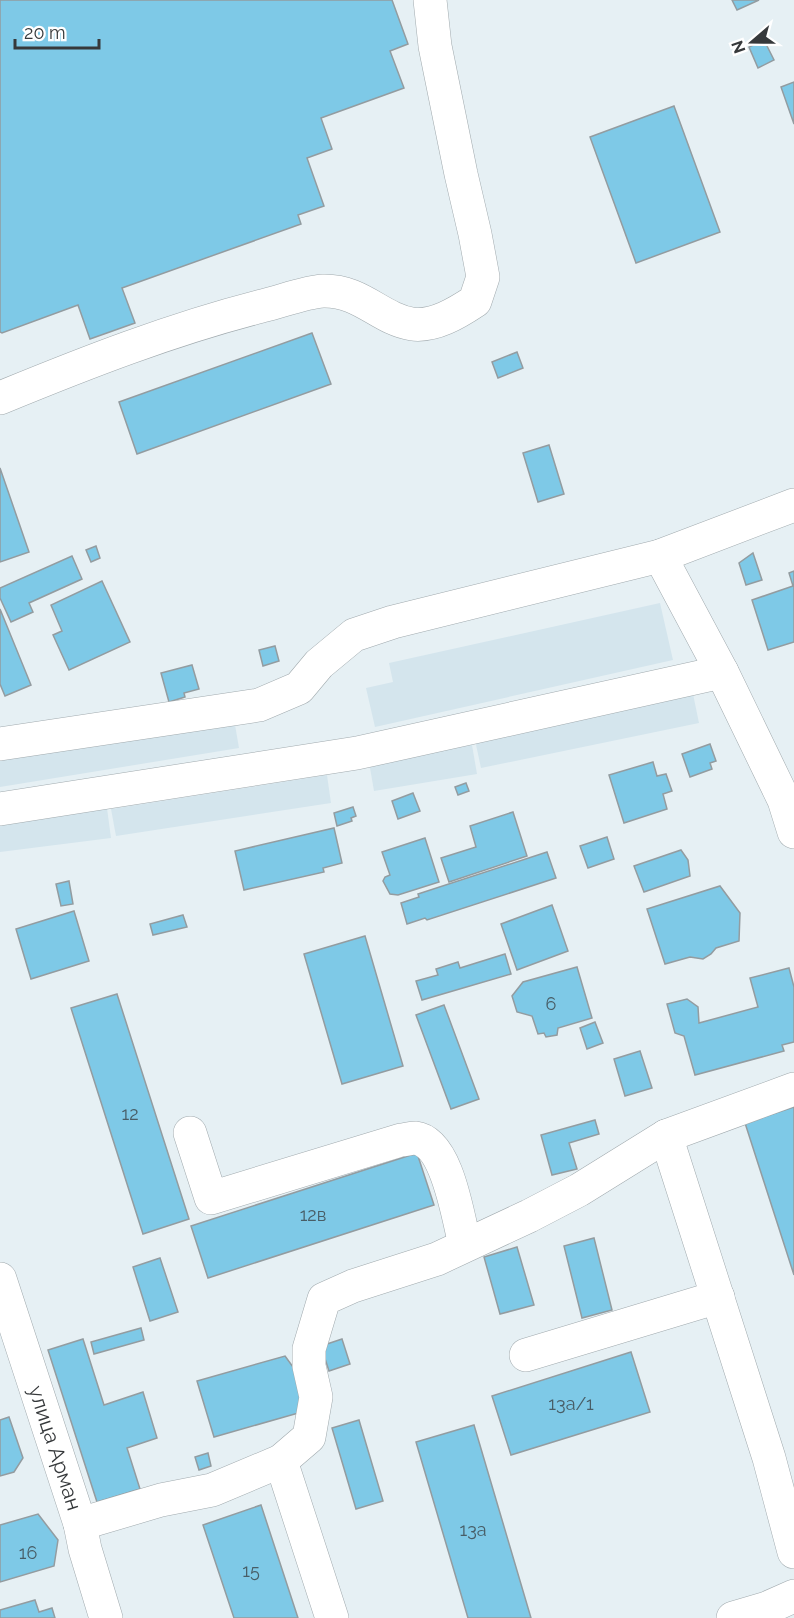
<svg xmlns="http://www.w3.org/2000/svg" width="794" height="1618" viewBox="0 0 794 1618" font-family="Raleway,sans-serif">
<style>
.built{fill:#d4e5ed}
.building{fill:#7ec9e7;stroke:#939ca0;stroke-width:1.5}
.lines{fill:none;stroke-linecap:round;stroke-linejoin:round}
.minor-casing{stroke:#a1aaae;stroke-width:34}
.minor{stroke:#fff;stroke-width:33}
.labels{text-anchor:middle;stroke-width:5;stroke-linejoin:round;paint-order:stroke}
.number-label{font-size:18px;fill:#485d66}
.street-label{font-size:21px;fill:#36393b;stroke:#fff}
</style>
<rect width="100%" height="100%" fill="#e6f0f4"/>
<g class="built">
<path d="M660 603 673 660 375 727 366 688 393 682 389 663Z"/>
<path d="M693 694 699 723 481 768 475 740Z"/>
<path d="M234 719 239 748 0 787V758Z"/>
<path d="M472 745 477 774 374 791 369 762Z"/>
<path d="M327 775 331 803 116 836 111 809Z"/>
<path d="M107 808 111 838 0 852V822Z"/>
</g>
<g class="building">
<path d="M0 0H392L408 44 390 51 404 88 321 118 332 149 307 158 324 206 298 215 301 224 122 288 135 323 90 339 78 305 2 333 0 332Z"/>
<path d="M732 0H759L737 10Z"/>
<path d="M764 40 774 60 758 68 749 47Z"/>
<path d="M794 82V124L781 87Z"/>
<path d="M674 106 720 232 636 263 590 137Z"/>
<path d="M312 333 331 384 137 454 119 402Z"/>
<path d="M517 352 523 368 498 378 492 362Z"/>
<path d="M549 445 564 494 538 502 523 453Z"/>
<path d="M0 468 29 552 0 562Z"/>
<path d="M96 546 100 558 91 562 86 550Z"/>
<path d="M753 553 762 580 746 585 739 563Z"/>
<path d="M72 556 82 579 29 603 33 612 11 622 0 598V588Z"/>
<path d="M794 571V642L768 650 752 600 793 586 789 573Z"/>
<path d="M102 581 130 642 69 670 53 635 62 631 51 605Z"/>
<path d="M0 609 31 685 5 696 0 684Z"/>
<path d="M275 646 279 661 263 666 259 650Z"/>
<path d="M192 665 199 689 184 693 185 697 169 702 161 673Z"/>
<path d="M710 744 716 761 710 763 712 769 690 777 682 754Z"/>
<path d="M653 762 657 776 666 774 672 791 663 794 667 809 624 823 609 775Z"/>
<path d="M466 783 469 791 458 795 455 787Z"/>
<path d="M413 793 420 811 398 819 392 801Z"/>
<path d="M353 807 356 816 351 818 352 821 337 826 334 813Z"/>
<path d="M513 812 527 856 449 882 441 858 476 847 470 826Z"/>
<path d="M334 828 342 863 323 868 324 872 244 890 235 851Z"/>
<path d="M607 837 614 859 588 868 580 846Z"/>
<path d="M425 838 439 882 398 895 390 894 383 881 385 877 390 875 382 852Z"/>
<path d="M681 850 688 860 690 876 644 892 634 866Z"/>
<path d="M547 852 556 878 427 920 425 918 407 924 401 903 419 897 418 894Z"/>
<path d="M69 881 73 904 61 906 56 884Z"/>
<path d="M720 886 740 913 739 941 716 948 711 954 703 959 690 957 665 964 647 909Z"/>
<path d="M552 905 568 951 517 970 501 924Z"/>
<path d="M74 911 89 961 31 979 16 929Z"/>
<path d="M183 915 187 927 153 935 150 924Z"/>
<path d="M365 936 403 1066 342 1084 304 954Z"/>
<path d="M505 954 511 974 422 1000 416 981 438 975 436 969 458 962 460 968Z"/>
<path d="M577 967 592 1018 558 1028 557 1035 546 1037 544 1033 538 1034 532 1016 517 1012 512 996 523 982Z"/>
<path d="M789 968 794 987V1042L782 1045 784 1051 695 1075 684 1036 675 1033 667 1004 687 999 698 1007 699 1023 758 1007 750 978Z"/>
<path d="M117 994 189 1219 143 1234 71 1008Z"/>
<path d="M444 1005 479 1099 451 1109 416 1015Z"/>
<path d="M595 1022 603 1043 587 1049 580 1028Z"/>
<path d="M640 1051 652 1088 625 1096 614 1059Z"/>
<path d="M794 1107V1275L745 1123Z"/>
<path d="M595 1120 599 1134 569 1143 577 1169 552 1175 541 1135Z"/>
<path d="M417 1153 434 1205 208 1278 191 1226Z"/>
<path d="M594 1238 612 1310 582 1318 564 1246Z"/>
<path d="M517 1247 534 1305 500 1314 484 1257Z"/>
<path d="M160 1258 178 1312 150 1321 133 1267Z"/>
<path d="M141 1328 144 1340 94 1354 91 1342Z"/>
<path d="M83 1339 104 1405 143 1392 157 1438 127 1448 140 1489 97 1502 48 1350Z"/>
<path d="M342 1339 350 1364 329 1371 321 1346Z"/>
<path d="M631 1352 650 1412 511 1455 492 1396Z"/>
<path d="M285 1356 301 1378 302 1412 214 1437 197 1381Z"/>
<path d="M9 1417 23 1458 14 1472 0 1476V1420Z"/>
<path d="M359 1420 383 1501 356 1509 332 1428Z"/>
<path d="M474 1425 531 1618H468L416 1442Z"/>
<path d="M208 1453 211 1466 199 1470 195 1457Z"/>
<path d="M261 1505 298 1618H234L203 1525Z"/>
<path d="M38 1514 58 1540 54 1566 0 1582V1525Z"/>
<path d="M35 1600 39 1612 52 1608 55 1618H0V1610Z"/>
</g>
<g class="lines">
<g class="minor-casing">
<g id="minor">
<path d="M0 398C85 363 172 329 262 306 280 302 305 292 323 291 361 290 380 319 412 324 434 327 457 313 475 301L483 277 475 234 461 174 435 46 430 0"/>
<path d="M660 556 722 672 784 800 794 832"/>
<path d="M0 744 259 705 299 688 319 664 354 635 393 622 660 556 794 505"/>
<path d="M0 809 357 753 722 672"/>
<path d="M190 1133 211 1198 401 1140C405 1140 411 1138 415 1138 448 1142 458 1218 465 1245"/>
<path d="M666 1136 769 1458 794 1552"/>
<path d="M0 1279 80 1524 85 1549 106 1618"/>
<path d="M526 1355 718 1297"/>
<path d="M281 1461 332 1618"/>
<path d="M80 1524 161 1500 212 1490 281 1461 309 1437 316 1397 309 1366V1349L324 1299 353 1286 437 1259 529 1216 579 1190 666 1136 794 1089"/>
<path d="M733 1618 767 1608 794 1596"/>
</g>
</g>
<use href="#minor" class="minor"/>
</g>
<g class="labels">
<g class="number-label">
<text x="551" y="1010">6</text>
<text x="130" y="1120">12</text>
<text x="313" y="1221">12в</text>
<text x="571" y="1410">13а/1</text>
<text x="473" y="1536">13а</text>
<text x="28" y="1559">16</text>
<text x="251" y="1577">15</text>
</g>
<g class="street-label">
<text transform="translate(55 1448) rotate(72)" y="7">улица Арман</text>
</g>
</g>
<g transform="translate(752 42) rotate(250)" stroke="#ffffff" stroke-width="4.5" paint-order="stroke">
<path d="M0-4.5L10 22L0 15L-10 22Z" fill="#36393b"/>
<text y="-9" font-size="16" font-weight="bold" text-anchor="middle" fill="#36393b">N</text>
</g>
<path d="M15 39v9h84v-9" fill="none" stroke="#36393b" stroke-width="3"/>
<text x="24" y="39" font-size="18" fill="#36393b" stroke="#ffffff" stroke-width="4.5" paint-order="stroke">20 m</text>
</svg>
